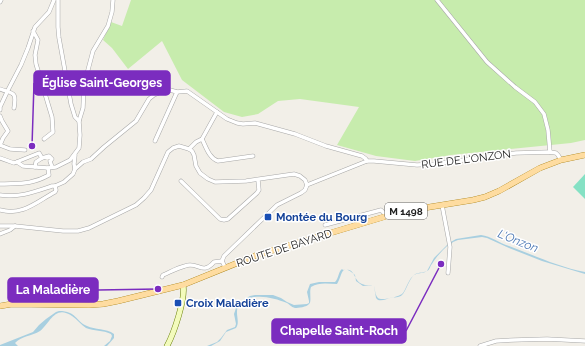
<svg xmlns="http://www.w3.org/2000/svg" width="585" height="346" viewBox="0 0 585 346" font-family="Raleway,sans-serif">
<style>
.grass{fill:#c7ecad}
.pitch{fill:#85e1c4}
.water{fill:#a8cfe0}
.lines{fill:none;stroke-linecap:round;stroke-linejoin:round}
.minor-casing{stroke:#a8a8a8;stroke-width:4.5}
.secondary-casing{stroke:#677e03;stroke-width:6}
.primary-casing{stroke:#9e7500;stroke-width:6}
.minor{stroke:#fff;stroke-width:3.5}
.secondary{stroke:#f3fbbc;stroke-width:5}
.primary{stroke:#fedca0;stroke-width:5.5}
.transit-dot{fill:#1a4fb4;stroke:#fff;stroke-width:1.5}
.labels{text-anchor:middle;stroke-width:3;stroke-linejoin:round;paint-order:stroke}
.shield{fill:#fff;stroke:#646464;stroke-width:1}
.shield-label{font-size:10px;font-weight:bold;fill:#212121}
.street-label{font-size:11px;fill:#212121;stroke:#fff}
.transit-label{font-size:11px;font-weight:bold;fill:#164399;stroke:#fff;text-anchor:start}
.water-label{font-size:12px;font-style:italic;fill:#4a77b4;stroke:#fff}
.leader{fill:none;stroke:#7b2cbf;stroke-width:1.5}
.callout-dot{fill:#7b2cbf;stroke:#fff;stroke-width:1.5}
.callout{fill:#7b2cbf;stroke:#7b2cbf;stroke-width:1.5}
.callout-label{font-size:12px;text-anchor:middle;font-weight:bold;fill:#fff}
</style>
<rect width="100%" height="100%" fill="#f2efe8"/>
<path class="grass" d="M131 0H585V140L571 143 451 155 415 161 376 156 337 145 359 107 300 99 278 101 258 114 242 117 224 112 182 80 162 41 128 69 112 48 103 40 111 22 122 26Z"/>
<path class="pitch" d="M585 174V199L573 187Z"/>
<g class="water">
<path d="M481 235C491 236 499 243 509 246 534 255 558 267 585 272V274L542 261 509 248 487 238 482 237 458 240 453 242 450 245 449 243 456 239Z"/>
<path d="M448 244V245C443 250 435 258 432 264 430 266 430 270 427 271 423 274 417 272 413 276 409 280 405 293 402 295 399 298 394 297 390 298 386 299 383 301 378 300L376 298 374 286 371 285 363 286 356 281 355 275C340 262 343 275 337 284 328 284 319 282 311 287 309 292 312 302 309 304 307 307 298 308 295 308 291 307 289 304 287 303 272 297 252 292 240 304 233 311 241 321 236 328L226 332 220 341 211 346H207L217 342 221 338 227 330 235 327 236 324 234 314 237 305 240 302 250 296 255 295H273L281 298 287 302 294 305 307 304 309 303V301L307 292 310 284 319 282H335C339 278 338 272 342 269L343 270C356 267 353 281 362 284 366 286 370 284 374 286 375 289 375 295 378 298 381 301 398 297 402 294 405 292 408 280 413 276 416 272 423 273 427 271L434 258Z"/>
<path d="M59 311C77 311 75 321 87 326 95 330 106 328 114 334V338L107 346H104L110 341 112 336 111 334C103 330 94 331 86 328 81 325 77 319 72 316 55 304 50 323 40 331 32 336 21 336 15 343L18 346H0V345L33 332 39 325 46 319 56 312Z"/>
</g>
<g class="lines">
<g class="minor-casing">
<g id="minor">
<path d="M58 0V27L59 38 71 104 75 117 79 121"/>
<path d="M437 0 487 62 515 87 535 102 544 114 548 130 550 152"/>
<path d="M0 2 1 0"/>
<path d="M33 31 38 40 35 55 36 64 52 117 53 132 44 139"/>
<path d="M0 89C13 94 17 91 14 108"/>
<path d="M0 110V107L8 90 21 65 28 48 35 27 49 12 54 0"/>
<path d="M0 116 2 121 8 131 3 138 0 145"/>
<path d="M202 139C206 147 209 158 218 161L253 156"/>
<path d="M155 141 177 92"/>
<path d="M0 145 10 149 25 150"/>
<path d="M189 149 196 142 202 139 217 112"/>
<path d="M75 155 74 164 75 169"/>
<path d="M0 158 14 163 39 153 42 158"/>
<path d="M17 162 23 166 48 168 56 167 70 160 79 148 80 135 79 121 83 108 84 85 93 51 108 26 112 12 113 0"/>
<path d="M35 167 36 162 42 158 49 156 52 159 50 161 52 167"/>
<path d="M181 181 220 219 224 220 228 219 257 193 259 190 258 180"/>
<path d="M0 184C20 183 31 185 49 175L48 168"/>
<path d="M307 185 367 161H374L417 165 434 164 516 153 550 152 556 153 558 155 561 160"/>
<path d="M0 195C19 198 34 192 52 186H55L64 182 73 174 75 169 83 162 91 159 104 147 136 121 149 99 154 95 164 91 170 90 177 92 187 91 227 119 237 123 243 124 255 123 295 134 326 146 362 156 366 159 367 161"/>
<path d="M442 205 450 247 448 273"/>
<path d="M0 210C23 216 36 202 55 192L56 190 55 186"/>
<path d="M325 225 381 210 387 216"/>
<path d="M0 226H15L63 231H78L89 228 136 205 144 198 151 190 168 152 173 148 179 146 189 149 192 151 194 155 196 166 200 173 208 179 215 182 246 181 294 174 300 176 305 180 307 185 305 190 301 193 277 205 224 256 222 261 225 267"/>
<path d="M0 234 10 230 15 226"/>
<path d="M162 277 163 275C170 272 177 268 185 266 198 261 202 276 214 262L222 261"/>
<path d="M480 346 496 341 514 340 547 339 585 341"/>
</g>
</g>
<g class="secondary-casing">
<path id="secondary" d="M167 346C174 333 186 298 183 285"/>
</g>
<g class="primary-casing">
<path id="primary" d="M0 306 12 304 89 305 103 304 118 301 183 285 257 255 387 216 405 211 473 200 485 197 499 191 540 168 561 160 585 155"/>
</g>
<use href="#minor" class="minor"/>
<use href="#secondary" class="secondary"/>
<use href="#primary" class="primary"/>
</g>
<g class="transit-dot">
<rect x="264" y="213" width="8" height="8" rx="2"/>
<rect x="174" y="299" width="8" height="8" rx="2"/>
</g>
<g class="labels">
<rect class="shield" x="385" y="203" width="42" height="16" rx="3"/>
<g class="shield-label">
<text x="406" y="215">M 1498</text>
</g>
<g class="street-label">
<text transform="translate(466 159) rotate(-7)" y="4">RUE DE L'ONZON</text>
<text transform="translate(284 248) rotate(-18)" y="4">ROUTE DE BAYARD</text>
</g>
<g class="transit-label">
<text x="276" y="221">Montée du Bourg</text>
<text x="186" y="307">Croix Maladière</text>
</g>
<g class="water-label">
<text transform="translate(518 241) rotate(22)" y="4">L'Onzon</text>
</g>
</g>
<path class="leader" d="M32 146L34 83M158 289L98 290M441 264L406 331"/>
<g class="callout-dot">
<circle cx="32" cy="146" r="4"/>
<circle cx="158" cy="289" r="4"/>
<circle cx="441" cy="264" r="4"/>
</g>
<g class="callout">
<rect x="34" y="71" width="136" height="24" rx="4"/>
<rect x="8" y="278" width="90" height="24" rx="4"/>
<rect x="272" y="319" width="134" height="24" rx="4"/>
</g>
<g class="callout-label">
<text x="102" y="87">Église Saint-Georges</text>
<text x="53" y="294">La Maladière</text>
<text x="339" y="335">Chapelle Saint-Roch</text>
</g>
</svg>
